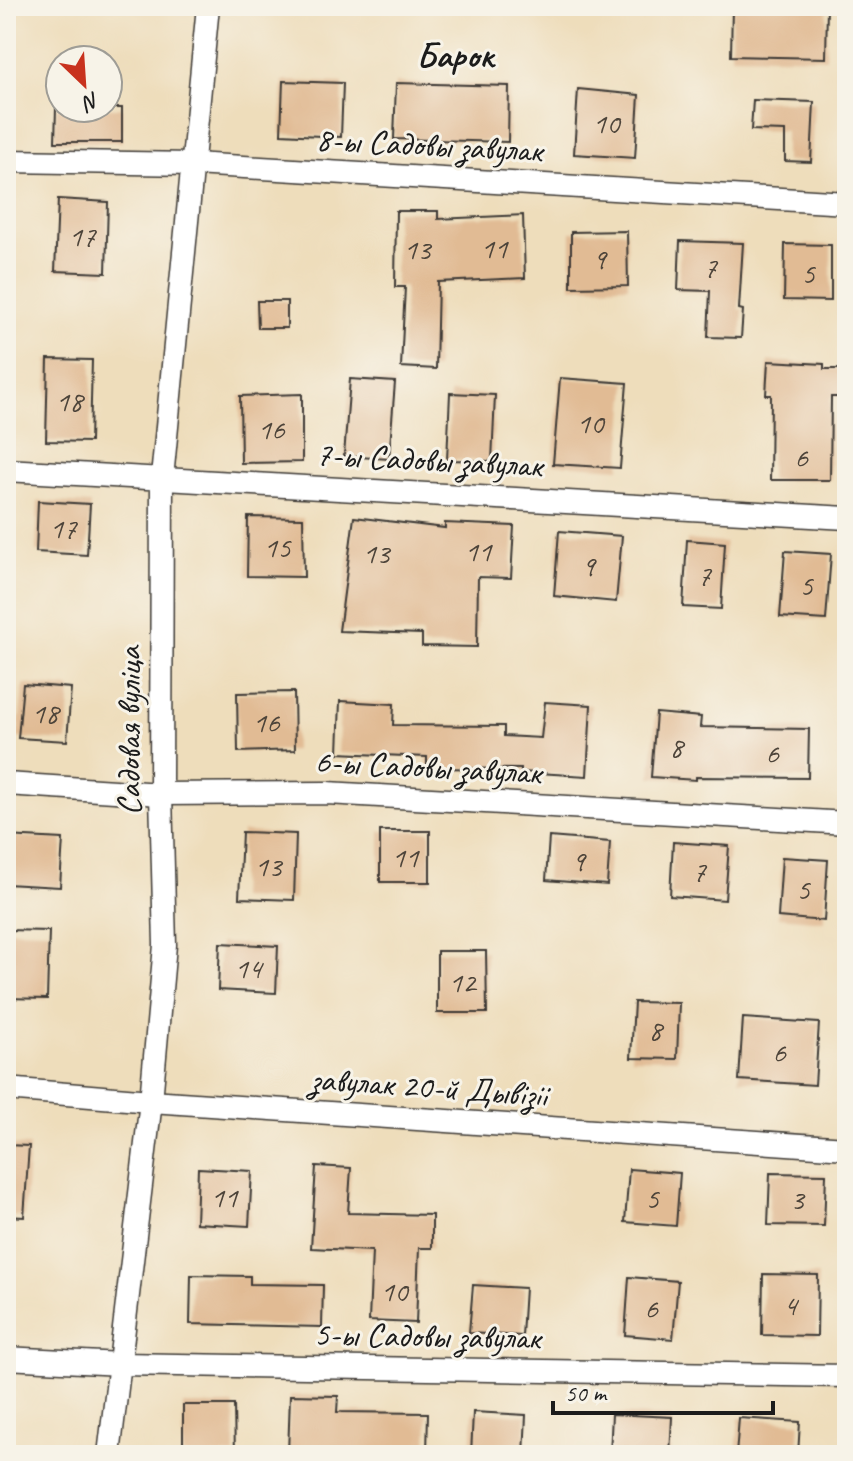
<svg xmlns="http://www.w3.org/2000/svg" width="853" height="1461" viewBox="0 0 853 1461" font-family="Caveat,sans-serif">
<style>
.building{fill:#e1bb94}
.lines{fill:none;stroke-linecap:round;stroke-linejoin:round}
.street-casing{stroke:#3c3934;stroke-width:25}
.street{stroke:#fff;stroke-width:22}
.labels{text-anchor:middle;stroke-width:6;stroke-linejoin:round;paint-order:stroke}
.number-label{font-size:30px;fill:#4d443a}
.street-label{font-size:34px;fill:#1c1c1c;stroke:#f7f3e8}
.neighbourhood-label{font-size:36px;font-weight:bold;fill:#1c1c1c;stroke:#f7f3e8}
</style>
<rect width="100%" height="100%" fill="#f7f3e8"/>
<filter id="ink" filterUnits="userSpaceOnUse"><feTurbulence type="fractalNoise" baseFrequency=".0125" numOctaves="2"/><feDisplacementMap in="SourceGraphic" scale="16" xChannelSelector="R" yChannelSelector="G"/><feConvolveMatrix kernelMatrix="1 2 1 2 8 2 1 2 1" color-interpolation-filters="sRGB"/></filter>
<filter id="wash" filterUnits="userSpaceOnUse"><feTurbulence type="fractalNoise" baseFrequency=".006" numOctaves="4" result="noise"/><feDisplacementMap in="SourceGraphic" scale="32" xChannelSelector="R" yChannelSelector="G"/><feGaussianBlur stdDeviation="1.8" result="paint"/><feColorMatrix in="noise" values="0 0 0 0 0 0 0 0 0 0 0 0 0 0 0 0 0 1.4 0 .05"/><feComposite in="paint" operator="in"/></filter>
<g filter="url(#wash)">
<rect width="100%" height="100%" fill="#edb"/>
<g id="blocks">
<g class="building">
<path d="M732 6H827L826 58 731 56Z"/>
<path d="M283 81 343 83 341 137 281 134Z"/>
<path d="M396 83 509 86 508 142 394 139Z"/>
<path d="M578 89 639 95 635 158 574 154Z"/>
<path d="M753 100 814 102 811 162 785 161V131L751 130Z"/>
<path d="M56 108H122V142H55Z"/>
<path d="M58 199 108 202 106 273 55 271Z"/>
<path d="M396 211H438V219L523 215 525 278 438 282 436 369 401 367 405 287H395Z"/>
<path d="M627 231 628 286 571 287V232Z"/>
<path d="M680 241 743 243 739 309 743 310 741 338 708 337 710 291 678 290Z"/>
<path d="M785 244 831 245V301L784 300Z"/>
<path d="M257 301H287V328H258Z"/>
<path d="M48 359 92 360 90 442 46 441Z"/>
<path d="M768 361 824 364V369H847V397H831L830 480H770L771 395H766Z"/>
<path d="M560 378 627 383 620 468 553 464Z"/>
<path d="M350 379 395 382 389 459 344 456Z"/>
<path d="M450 393 495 395 492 461 447 460Z"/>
<path d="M302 394V462L241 463 240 396Z"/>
<path d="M38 501 90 504 87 555 36 552Z"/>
<path d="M248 517 303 518 304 577 247 576Z"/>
<path d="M354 517 445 528V523L514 526 511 578 478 577 477 647 422 646V634L339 631Z"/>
<path d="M559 531 622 536 616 602 554 596Z"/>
<path d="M687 540 725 543 721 609 683 607Z"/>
<path d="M785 551 831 554 826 620 780 617Z"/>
<path d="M23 684 71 688 67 741 18 738Z"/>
<path d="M294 692 295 750 238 752 237 693Z"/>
<path d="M340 701 394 704 393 725 504 726V736L541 738 545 702 591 705 587 776 521 772V769L427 768V757L338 753Z"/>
<path d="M656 713 701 717 700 727 809 729 808 778 696 777V780L651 777Z"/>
<rect x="380" y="831" width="50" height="51"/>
<path d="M242 832 296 834 294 900 239 898Z"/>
<path d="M6 836 63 839 60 887 6 884Z"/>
<path d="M549 837 610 842 607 885 546 880Z"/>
<path d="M673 842 729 846 725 900 670 896Z"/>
<path d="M782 857 828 860 824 921 778 917Z"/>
<path d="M6 930 49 931 47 999 6 998Z"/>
<path d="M220 943 278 946 276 993 218 990Z"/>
<path d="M437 951H486L487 1013H437Z"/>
<path d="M634 1002 679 1003 677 1059 631 1058Z"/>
<path d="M743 1018 819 1023 815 1085 739 1080Z"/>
<path d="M6 1145 29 1146 24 1217 6 1216Z"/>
<path d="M316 1166 351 1168 348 1213 432 1215V1248H419L416 1323 369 1321 372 1251 311 1248Z"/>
<path d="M198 1168 252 1171 249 1226 196 1223Z"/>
<path d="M629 1169 680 1173 676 1226 625 1222Z"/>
<path d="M770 1173 826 1174 824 1226 768 1225Z"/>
<path d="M763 1274 818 1275 817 1336 762 1335Z"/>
<path d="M191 1275 250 1276V1284L323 1285 322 1327 190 1324Z"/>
<path d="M629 1277 678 1281 673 1339 625 1335Z"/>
<path d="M473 1285 525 1288 522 1336 469 1333Z"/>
<path d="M290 1395 338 1396 337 1412 428 1413 427 1453 336 1452V1455H288Z"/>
<path d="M183 1405H234L235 1455H183Z"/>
<path d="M473 1412 526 1415 524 1455H471Z"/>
<path d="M612 1414 672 1417 670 1455H610Z"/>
<path d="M739 1418 800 1422 798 1455H736Z"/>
</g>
</g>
</g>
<g filter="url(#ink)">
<use href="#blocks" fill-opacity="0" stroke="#3c3934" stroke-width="2"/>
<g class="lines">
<g class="street-casing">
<g id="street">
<path d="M6 161 193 164 847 203"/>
<path d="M6 470 847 518"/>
<path d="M6 784 161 794 327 793 847 823"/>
<path d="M6 1089 151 1101 847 1148"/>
<path d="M6 1358 120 1364 847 1376"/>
<path d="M109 1455 151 1101 165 945 161 794 162 478 208 6"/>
</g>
</g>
<use href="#street" class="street"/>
</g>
</g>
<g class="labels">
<g class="number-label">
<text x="606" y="133">10</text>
<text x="82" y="246">17</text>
<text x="494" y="258">11</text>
<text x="417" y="259">13</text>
<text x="599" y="269">9</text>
<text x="710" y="277">7</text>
<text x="808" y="283">5</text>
<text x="69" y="411">18</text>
<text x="590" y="433">10</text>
<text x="271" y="439">16</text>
<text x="801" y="467">6</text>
<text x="63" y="538">17</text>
<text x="277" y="557">15</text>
<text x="478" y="561">11</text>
<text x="376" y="563">13</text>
<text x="588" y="576">9</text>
<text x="704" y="585">7</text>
<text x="806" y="595">5</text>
<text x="45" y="723">18</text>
<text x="266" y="732">16</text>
<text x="676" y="757">8</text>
<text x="772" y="763">6</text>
<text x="405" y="867">11</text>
<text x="578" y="871">9</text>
<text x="268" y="876">13</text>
<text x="699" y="881">7</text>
<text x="803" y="899">5</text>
<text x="248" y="978">14</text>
<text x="462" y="992">12</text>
<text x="655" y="1040">8</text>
<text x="779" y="1062">6</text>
<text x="224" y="1207">11</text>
<text x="652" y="1208">5</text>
<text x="797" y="1209">3</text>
<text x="394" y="1301">10</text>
<text x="790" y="1315">4</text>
<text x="651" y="1318">6</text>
</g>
<g class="street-label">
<text transform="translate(429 144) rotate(3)" y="12">8-ы Садовы завулак</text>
<text transform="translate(429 459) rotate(3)" y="12">7-ы Садовы завулак</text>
<text transform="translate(128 731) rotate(-90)" y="12">Садовая вуліца</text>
<text transform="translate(428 766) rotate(3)" y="12">6-ы Садовы завулак</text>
<text transform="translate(429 1086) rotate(4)" y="12">завулак 20-й Дывізіі</text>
<text transform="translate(427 1335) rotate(1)" y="12">5-ы Садовы завулак</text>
</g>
<g class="neighbourhood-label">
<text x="455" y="67">Барок</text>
</g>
</g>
<rect width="853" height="1461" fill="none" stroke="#f7f3e8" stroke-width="32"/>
<g transform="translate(84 84) rotate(155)"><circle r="38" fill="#f7f3e8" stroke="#9f9d96" stroke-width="2"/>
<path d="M0-6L14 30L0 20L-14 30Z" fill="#c8321e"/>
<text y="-12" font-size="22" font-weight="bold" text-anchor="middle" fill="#1c1c1c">N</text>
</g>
<path d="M553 1401v12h220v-12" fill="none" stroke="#1c1c1c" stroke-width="4"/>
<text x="565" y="1401" font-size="24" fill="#1c1c1c" stroke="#f7f3e8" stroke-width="6" paint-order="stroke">50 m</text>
</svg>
